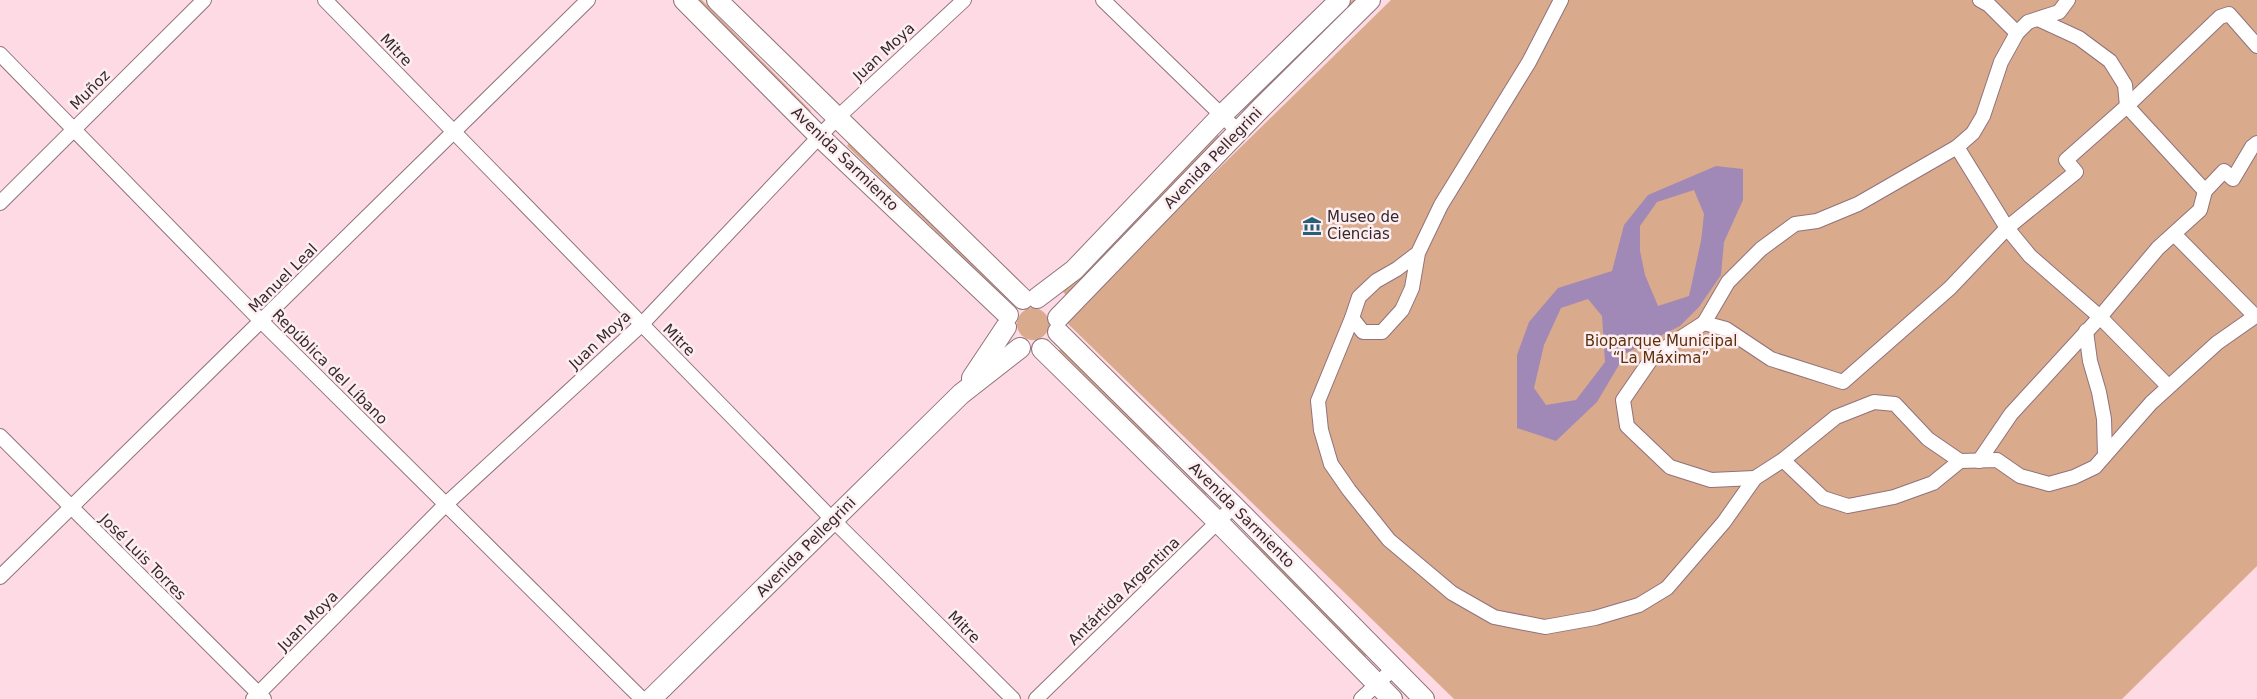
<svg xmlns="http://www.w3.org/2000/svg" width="2257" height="699" viewBox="0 0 2257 699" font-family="'DejaVu Sans',sans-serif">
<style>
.green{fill:#d9aa8c}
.water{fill:#a189b7;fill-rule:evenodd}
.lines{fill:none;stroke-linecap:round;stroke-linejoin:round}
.street-casing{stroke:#91727a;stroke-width:16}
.secondary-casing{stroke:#91727a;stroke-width:22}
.street{stroke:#fff;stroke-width:14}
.secondary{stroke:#fff;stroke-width:20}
.labels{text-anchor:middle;stroke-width:5;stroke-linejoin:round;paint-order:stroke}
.street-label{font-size:15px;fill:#35282b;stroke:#fdeef2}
.poi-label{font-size:15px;fill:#35282b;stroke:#fdeef2;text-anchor:start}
.park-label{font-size:15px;fill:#5e300a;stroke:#fdeef2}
</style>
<rect width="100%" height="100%" fill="#fedbe4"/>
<g class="green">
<path d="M697 0H702L811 111 808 113Z"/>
<path d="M1352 0H1359L1246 113 1243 110Z"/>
<path d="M1391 0H2257V566L2122 699H1454L1064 320Z"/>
<path d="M1218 135 1221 139 1066 295 1063 292Z"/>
<path d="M849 143 1008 297 1006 299 847 146Z"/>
<circle cx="1033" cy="324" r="16"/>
<path d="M1062 348 1208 493 1206 495 1160 448 1143 440 1056 353Z"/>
<path d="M1256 538 1369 653 1363 659 1250 543Z"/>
</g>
<path class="water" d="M1716 166 1743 169V200L1724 242 1721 275 1699 307 1680 326 1626 353 1597 402 1556 441 1517 428V355L1529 322 1558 288 1612 271 1624 225 1648 195ZM1694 190 1704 214 1701 241 1689 296 1658 306 1645 275 1640 251V226L1657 202ZM1588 299 1602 316 1605 362 1576 400 1546 405 1534 388 1544 345 1561 308Z"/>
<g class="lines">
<g class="street-casing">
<g id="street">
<path d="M325 0 833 520 1013 699"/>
<path d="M1103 0 1238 131"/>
<path d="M1980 0 1989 5 2017 33"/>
<path d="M2040 20 2079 38 2110 61 2125 85 2127 106 2205 191"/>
<path d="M0 54 262 322 642 699"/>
<path d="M1957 147 2007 228 2030 256 2100 317 2168 386"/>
<path d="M0 203 204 0"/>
<path d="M2174 234 2255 316"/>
<path d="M1418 253 1397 269 1376 281 1359 297 1352 318 1363 332H1382L1402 310 1412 288 1418 253 1441 205 1529 62 1561 0"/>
<path d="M1352 318 1318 401 1321 430 1331 464 1349 490 1389 540 1452 593 1494 617 1545 627 1595 618 1639 605 1667 588 1724 522 1755 478 1783 460 1836 417 1874 402 1895 404 1928 439 1960 461 1997 460 2020 476 2049 484 2074 477 2095 467 2151 403 2217 343 2257 315"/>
<path d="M1704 323 1728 282 1761 249 1795 224 1817 221 1858 204 1957 147 1973 133 1983 116 2001 62 2017 33 2028 22 2059 12 2068 0"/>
<path d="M2086 331 2090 361 2099 392 2104 419 2105 455"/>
<path d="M0 436 264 699"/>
<path d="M1783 460 1823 498 1848 506 1894 497 1933 483 1960 461"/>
<path d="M1979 461 2011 414 2100 317 2158 248 2200 210 2205 191 2224 171 2233 179 2252 147 2257 143"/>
<path d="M1755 478 1711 480 1670 467 1627 426 1623 400 1654 355 1704 323 1726 329 1771 359 1843 382 1950 288 2007 228 2076 172 2066 160 2127 106 2220 17 2229 14 2257 46"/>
<path d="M0 577 588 0"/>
<path d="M253 699 445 505 641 325 837 118 964 0"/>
<path d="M1036 699 1234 506"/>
<path d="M1361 699 1394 668"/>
</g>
</g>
<g class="secondary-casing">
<g id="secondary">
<path d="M684 0 820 137 1008 315"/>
<path d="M717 0 1023 299"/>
<path d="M1037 298 1074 270 1222 115 1340 0"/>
<path d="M1058 318 1261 108 1370 0"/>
<path d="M1058 332 1234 506 1424 699"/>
<path d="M1042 349 1218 522 1392 699"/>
<path d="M972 378 1006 327"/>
<path d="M651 699 961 394 1020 348"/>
</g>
</g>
<use href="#street" class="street"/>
<use href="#secondary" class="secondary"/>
</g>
<defs>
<g id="museum-bare" transform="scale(1.5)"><path d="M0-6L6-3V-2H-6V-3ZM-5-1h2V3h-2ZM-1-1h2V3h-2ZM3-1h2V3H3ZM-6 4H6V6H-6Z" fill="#266179" stroke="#fdeef2" stroke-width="2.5" paint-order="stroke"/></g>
</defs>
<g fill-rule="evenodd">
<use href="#museum-bare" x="1312" y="226"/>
</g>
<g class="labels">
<g class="street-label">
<text transform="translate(396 50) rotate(46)" y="5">Mitre</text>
<text transform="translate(884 52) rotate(-43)" y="5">Juan Moya</text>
<text transform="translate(90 90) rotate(-45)" y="5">Muñoz</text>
<text transform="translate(1213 158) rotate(-46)" y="5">Avenida Pellegrini</text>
<text transform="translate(845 159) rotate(44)" y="5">Avenida Sarmiento</text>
<text transform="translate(283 278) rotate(-45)" y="5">Manuel Leal</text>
<text transform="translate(600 340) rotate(-43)" y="5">Juan Moya</text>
<text transform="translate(679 340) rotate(45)" y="5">Mitre</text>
<text transform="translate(330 367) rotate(45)" y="5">República del Líbano</text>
<text transform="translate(1242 515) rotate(45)" y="5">Avenida Sarmiento</text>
<text transform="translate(806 547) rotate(-45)" y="5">Avenida Pellegrini</text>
<text transform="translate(143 557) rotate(45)" y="5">José Luis Torres</text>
<text transform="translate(1124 591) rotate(-44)" y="5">Antártida Argentina</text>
<text transform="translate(308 621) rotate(-45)" y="5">Juan Moya</text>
<text transform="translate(964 627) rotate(45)" y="5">Mitre</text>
</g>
<g class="poi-label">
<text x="1327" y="222">Museo de<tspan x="1327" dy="17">Ciencias</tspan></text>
</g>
<g class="park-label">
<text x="1661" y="346">Bioparque Municipal<tspan x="1661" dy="17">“La Máxima”</tspan></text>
</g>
</g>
</svg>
